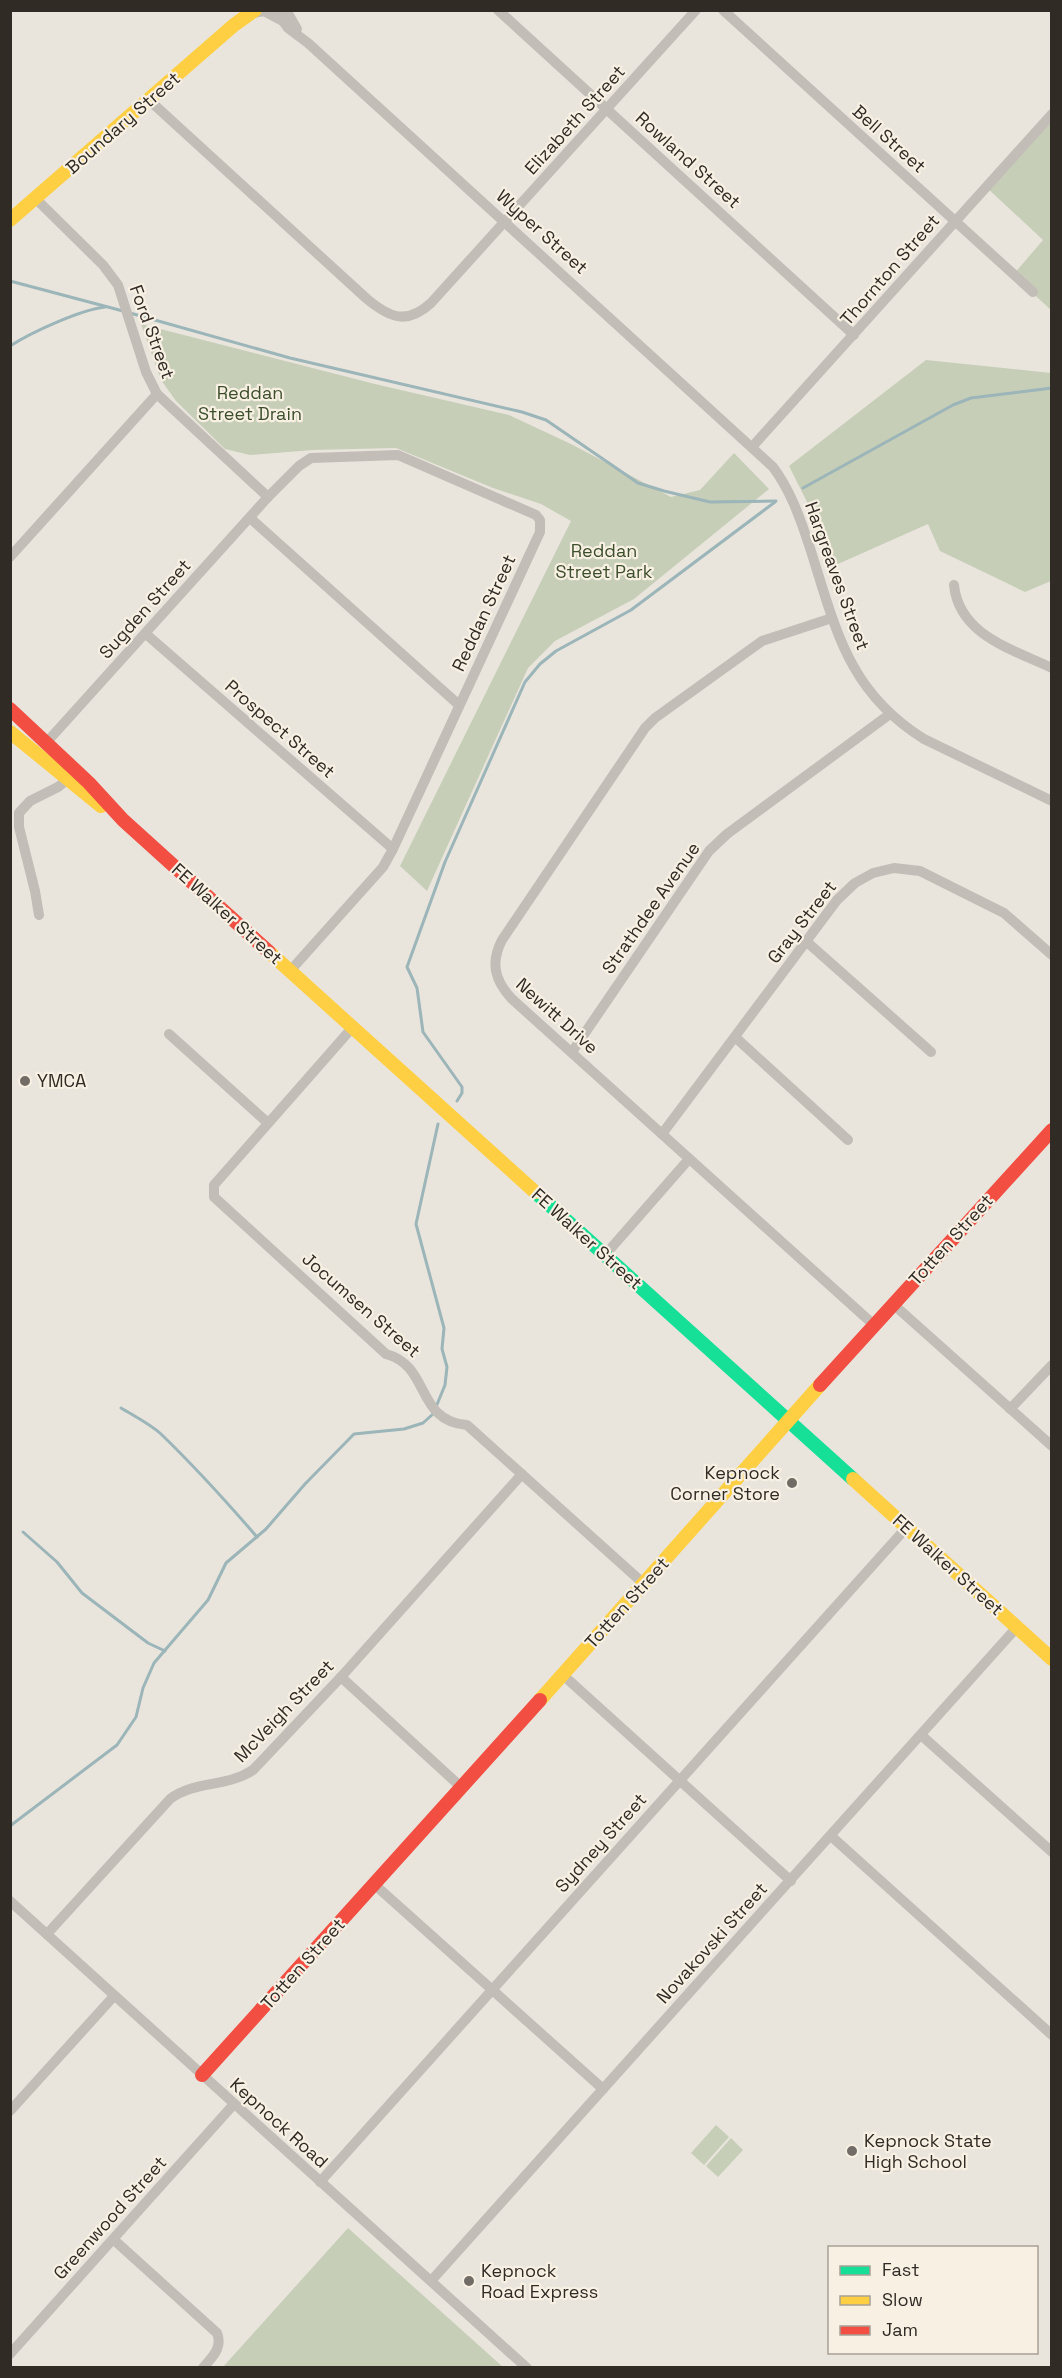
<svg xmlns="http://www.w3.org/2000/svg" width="1062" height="2378" viewBox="0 0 1062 2378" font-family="'Space Grotesk',sans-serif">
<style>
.green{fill:#c7ceb8}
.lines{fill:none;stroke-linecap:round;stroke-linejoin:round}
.stream{stroke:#9bb5b9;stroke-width:3}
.street{stroke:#c2bdb6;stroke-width:10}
.fast{stroke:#16e098;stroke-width:14}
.slow{stroke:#ffcf43;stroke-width:14}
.jam{stroke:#f24e42;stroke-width:14}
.poi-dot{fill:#716c66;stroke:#f7f0e3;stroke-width:2}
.labels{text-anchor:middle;stroke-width:4.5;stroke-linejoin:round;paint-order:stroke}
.street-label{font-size:18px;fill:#312b26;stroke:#f7f0e3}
.park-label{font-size:18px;fill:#3c4e2b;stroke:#f7f0e3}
.poi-label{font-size:18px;fill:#312b26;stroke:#f7f0e3;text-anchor:start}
</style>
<rect width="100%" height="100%" fill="#e9e5dd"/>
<g class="green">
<path d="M1051 112V310L1013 275 1043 240 985 186Z"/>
<path d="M141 324 375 384 509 415 571 444 671 497 700 490 734 453 769 489 634 599 555 641 528 668 427 891 400 866 571 521 541 504 493 488 396 448 313 450 250 455 225 449 176 401 161 380Z"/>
<path d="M926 360 1051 373V581L1025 592 940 551 928 524 829 568 810 508 789 466Z"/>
<path d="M716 2125 729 2137 704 2165 691 2153Z"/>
<path d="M731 2138 743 2150 718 2177 706 2166Z"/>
<path d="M348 2228 503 2367H223Z"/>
</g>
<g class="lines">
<g class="stream">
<path d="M10 281 123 311"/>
<path d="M130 313 290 358 522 412 546 420 638 483 664 491 710 502 776 501"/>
<path d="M10 346C32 332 80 310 105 307"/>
<path d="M803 488 953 405 971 398 1052 388"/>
<path d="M457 1101 462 1093V1087L423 1032 417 988 407 967 445 862 525 682 540 664 556 651 631 610 775 502"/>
<path d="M436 1407 445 1385 447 1367 442 1349 444 1328 416 1224 438 1124"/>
<path d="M121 1408C134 1416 150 1424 161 1434 195 1467 226 1501 257 1537"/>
<path d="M23 1532 57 1562 82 1593 148 1643 165 1651"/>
<path d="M10 1826 117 1745 136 1717 143 1688 154 1663 208 1600 226 1563 266 1529 305 1484 354 1434 404 1429 423 1423 433 1414"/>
</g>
<g class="street">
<path d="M275 10 288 28 308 43 773 467C790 490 799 515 808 542 835 624 845 690 924 739L1052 801"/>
<path d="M286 10 297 29"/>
<path d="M498 10 854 335"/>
<path d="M723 10 1033 292"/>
<path d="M253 13 264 11 281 20"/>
<path d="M149 100 367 299C390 318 407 325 431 303L696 10"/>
<path d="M36 199 103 265 118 285 146 372 157 394 268 497"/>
<path d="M752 447 1052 114"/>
<path d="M250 518 459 705"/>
<path d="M10 557 157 394"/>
<path d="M954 585C959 635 1012 649 1052 668"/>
<path d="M832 618 762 641 655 718 645 728 502 940C490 963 495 981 512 999L874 1325"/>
<path d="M146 634 393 849"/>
<path d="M46 743 268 497 299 466 311 458 398 455 536 515 540 520V532L393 849 383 867 290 971"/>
<path d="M39 915 35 891 19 827V813L30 801 58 787 71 777"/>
<path d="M807 942 931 1052"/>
<path d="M352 1028 214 1185V1197L386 1354C431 1366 415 1421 467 1425L644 1584"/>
<path d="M169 1034 268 1123"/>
<path d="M735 1037 848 1140"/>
<path d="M572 1052 709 851 727 834 890 714"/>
<path d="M662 1134 837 900 855 883 873 873 894 868 920 871 1004 913 1052 955"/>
<path d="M605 1255 689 1159"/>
<path d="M893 1304 1052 1446"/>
<path d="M1010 1409 1052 1365"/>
<path d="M563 1675 791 1881"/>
<path d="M341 1677 461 1787"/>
<path d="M921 1735 1052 1852"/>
<path d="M831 1836 1052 2035"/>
<path d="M375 1885 603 2089"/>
<path d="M10 1901 527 2368"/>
<path d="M47 1934 170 1799C196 1780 226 1788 253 1770L341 1677 522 1474"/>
<path d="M10 2111 114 1996"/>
<path d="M320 2182 907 1527"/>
<path d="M113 2239 217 2333C223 2348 212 2357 203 2368"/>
<path d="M431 2281 1017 1627"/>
<path d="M10 2354 234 2104"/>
</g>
<path class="fast" d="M535 1192 853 1479"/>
<g class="slow">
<path d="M10 220 234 25 255 10"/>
<path d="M10 732 101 806"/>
<path d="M269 952 535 1192"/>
<path d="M853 1479 1052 1659"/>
<path d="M540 1700 820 1385"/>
</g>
<g class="jam">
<path d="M10 709 89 783 123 820 269 952"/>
<path d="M820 1385 1052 1130"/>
<path d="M202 2075 540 1700"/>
</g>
</g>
<g class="poi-dot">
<circle cx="25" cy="1081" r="6"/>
<circle cx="792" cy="1483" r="6"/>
<circle cx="852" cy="2151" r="6"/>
<circle cx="469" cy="2281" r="6"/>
</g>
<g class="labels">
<g class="street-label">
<text transform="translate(575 120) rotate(-48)" y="6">Elizabeth Street</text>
<text transform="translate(123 123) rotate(-41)" y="6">Boundary Street</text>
<text transform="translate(889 139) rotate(42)" y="6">Bell Street</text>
<text transform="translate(688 160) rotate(42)" y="6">Rowland Street</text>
<text transform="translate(542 232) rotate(42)" y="6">Wyper Street</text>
<text transform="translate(890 270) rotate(-49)" y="6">Thornton Street</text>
<text transform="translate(152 332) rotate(70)" y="6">Ford Street</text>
<text transform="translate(837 576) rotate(70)" y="6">Hargreaves Street</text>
<text transform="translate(145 609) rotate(-48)" y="6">Sugden Street</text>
<text transform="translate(484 613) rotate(-65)" y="6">Reddan Street</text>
<text transform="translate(280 729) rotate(41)" y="6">Prospect Street</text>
<text transform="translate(651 908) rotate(-55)" y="6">Strathdee Avenue</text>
<text transform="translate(227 914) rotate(42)" y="6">FE Walker Street</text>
<text transform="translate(802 922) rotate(-52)" y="6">Gray Street</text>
<text transform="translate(557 1016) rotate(42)" y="6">Newitt Drive</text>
<text transform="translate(587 1239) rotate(42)" y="6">FE Walker Street</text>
<text transform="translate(951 1240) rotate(-48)" y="6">Totten Street</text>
<text transform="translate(361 1305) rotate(41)" y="6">Jocumsen Street</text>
<text transform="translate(948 1565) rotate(42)" y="6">FE Walker Street</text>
<text transform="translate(627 1603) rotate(-48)" y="6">Totten Street</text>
<text transform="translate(284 1711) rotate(-46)" y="6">McVeigh Street</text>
<text transform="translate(601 1843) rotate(-48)" y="6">Sydney Street</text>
<text transform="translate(712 1943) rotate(-48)" y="6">Novakovski Street</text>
<text transform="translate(303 1964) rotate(-48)" y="6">Totten Street</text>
<text transform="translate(279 2123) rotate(42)" y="6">Kepnock Road</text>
<text transform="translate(110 2218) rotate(-48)" y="6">Greenwood Street</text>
</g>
<g class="park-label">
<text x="250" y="399">Reddan<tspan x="250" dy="21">Street Drain</tspan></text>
<text x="604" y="557">Reddan<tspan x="604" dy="21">Street Park</tspan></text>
</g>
<g class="poi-label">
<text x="37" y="1087">YMCA</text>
<text x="780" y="1479" text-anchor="end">Kepnock<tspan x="780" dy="21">Corner Store</tspan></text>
<text x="864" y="2147">Kepnock State<tspan x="864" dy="21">High School</tspan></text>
<text x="481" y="2277">Kepnock<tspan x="481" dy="21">Road Express</tspan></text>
</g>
</g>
<rect width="1062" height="2378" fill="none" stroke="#312b26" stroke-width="24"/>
<rect x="828" y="2246" width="210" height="108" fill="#f7f0e3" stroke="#a8a197" stroke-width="1.5"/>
<rect x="840" y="2266" width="30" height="9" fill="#16e098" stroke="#a8a197" stroke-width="1.5"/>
<text x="882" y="2276" font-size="18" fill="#312b26">Fast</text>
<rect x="840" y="2296" width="30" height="9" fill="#ffcf43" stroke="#a8a197" stroke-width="1.5"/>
<text x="882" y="2306" font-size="18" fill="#312b26">Slow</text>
<rect x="840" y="2326" width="30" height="9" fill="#f24e42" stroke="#a8a197" stroke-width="1.5"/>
<text x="882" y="2336" font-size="18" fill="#312b26">Jam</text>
</svg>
